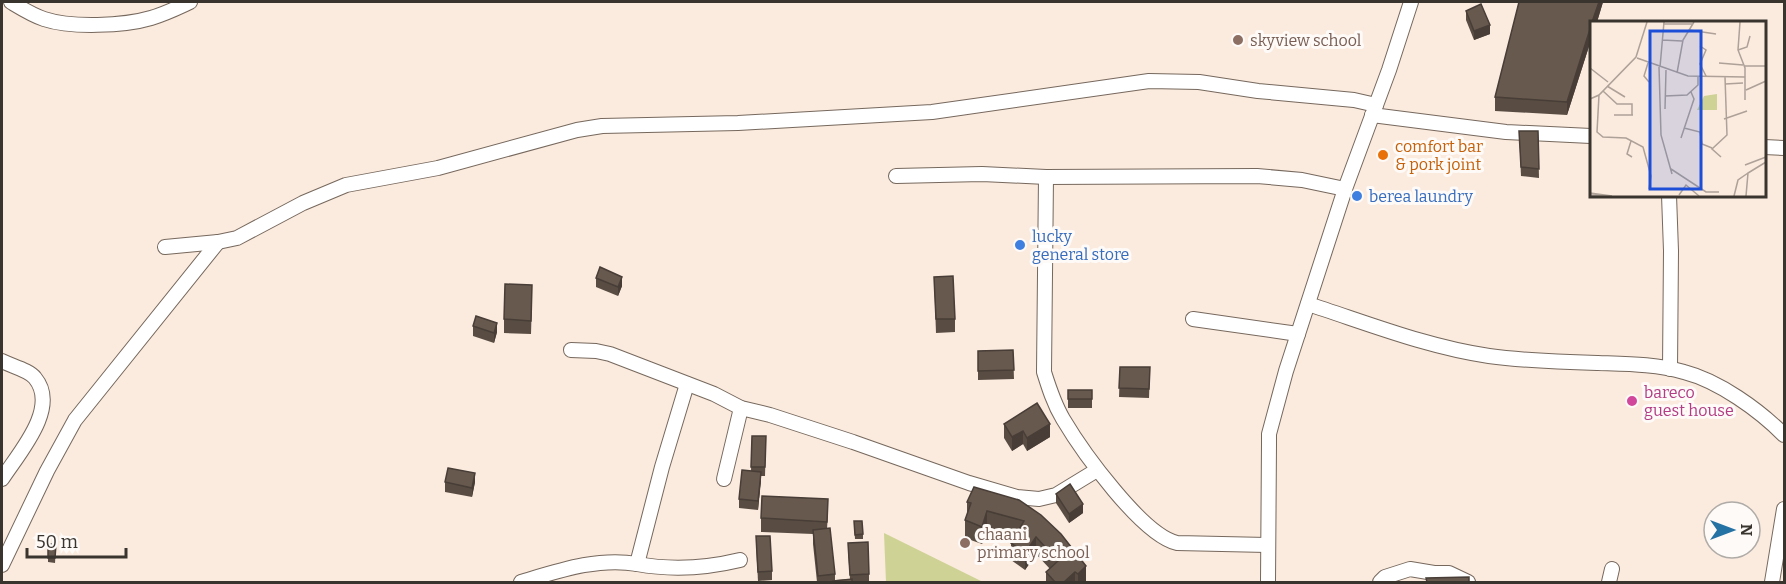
<svg xmlns="http://www.w3.org/2000/svg" width="1786" height="584" viewBox="0 0 1786 584" font-family="Bitter,serif">
<style>
.park{fill:#ced294}
.lines{fill:none;stroke-linecap:round;stroke-linejoin:round}
.minor-casing{stroke:#76685d;stroke-width:16}
.minor{stroke:#fff;stroke-width:14}
.wall{fill:#594d43}
.shaded-wall{fill:#483e37}
.building{fill:#67594e;stroke:#483e37;stroke-width:1.5}
.education-dot{fill:#8d6e63;stroke:#fdfaf7;stroke-width:2}
.food-dot{fill:#e8710a;stroke:#fdfaf7;stroke-width:2}
.shop-dot{fill:#3f7fe0;stroke:#fdfaf7;stroke-width:2}
.hotel-dot{fill:#d1479c;stroke:#fdfaf7;stroke-width:2}
.labels{text-anchor:middle;stroke-width:6;stroke-linejoin:round;paint-order:stroke}
.education-label{font-size:16px;fill:#785e54;stroke:#fdfaf7;text-anchor:start}
.food-label{font-size:16px;fill:#c56008;stroke:#fdfaf7;text-anchor:start}
.shop-label{font-size:16px;fill:#366cbe;stroke:#fdfaf7;text-anchor:start}
.hotel-label{font-size:16px;fill:#b23c85;stroke:#fdfaf7;text-anchor:start}
.inset-road{fill:none;stroke:#aea198;stroke-width:1.5}
.view{fill:#1d4ed8;fill-opacity:0.15;stroke:#1d4ed8;stroke-width:3}
.inset-edge{fill:none;stroke:#3a342f;stroke-width:3}
</style>
<rect width="100%" height="100%" fill="#fbeade"/>
<path class="park" d="M884 533 983 582H886Z"/>
<g class="lines">
<g class="minor-casing">
<g id="minor">
<path d="M11 2C21 8 32 15 44 19 71 28 124 26 151 18 165 14 177 8 190 2"/>
<path d="M1372 115 1506 132 1591 136"/>
<path d="M1764 147 1784 148"/>
<path d="M896 176 982 174 1046 177 1257 176 1302 180 1345 189"/>
<path d="M1046 177 1044 372C1049 388 1054 404 1063 419 1082 451 1142 535 1177 543L1267 545"/>
<path d="M1669 195 1671 251 1670 369"/>
<path d="M165 247 218 242 237 238 303 203 346 185 438 168 577 130 602 126 738 123 932 112 1149 81 1199 82 1258 91 1354 100 1376 105"/>
<path d="M1308 304C1367 323 1427 347 1489 356 1525 361 1562 362 1598 363 1628 364 1656 364 1684 372 1719 381 1759 410 1784 435"/>
<path d="M1193 319 1298 334"/>
<path d="M571 350 596 351 610 354 714 394 741 408 770 415 853 442 969 483 1017 497 1039 499 1056 495 1097 470"/>
<path d="M2 361C11 366 29 370 35 378 60 408 18 454 2 479"/>
<path d="M724 479 741 408"/>
<path d="M637 564C670 570 707 568 740 560"/>
<path d="M2 565 47 471 75 420 218 242"/>
<path d="M521 582C558 571 598 557 637 564L662 467 687 384"/>
<path d="M1268 582 1269 444V434L1286 371 1345 189 1389 70 1411 2"/>
<path d="M1380 582 1385 577 1410 569 1434 573H1449L1468 582"/>
<path d="M1609 582 1612 569"/>
<path d="M1772 582 1784 509"/>
</g>
</g>
<use href="#minor" class="minor"/>
</g>
<g class="wall">
<path d="M1519 2H1603L1597 22H1591V40L1567 115 1495 111V97Z"/>
<path d="M1466 11 1490 34 1474 40 1466 20Z"/>
<path d="M1519 131H1538L1539 178 1521 176Z"/>
<path d="M934 277 955 319V332L936 333Z"/>
<path d="M596 278 622 286 618 296 596 287Z"/>
<path d="M532 299 531 334 504 333V319Z"/>
<path d="M473 326 497 332 494 343 473 336Z"/>
<path d="M1013 350 1014 379 978 380V351Z"/>
<path d="M1120 367H1150L1149 398 1119 397Z"/>
<rect x="1068" y="390" width="24" height="18"/>
<path d="M1004 424 1050 437 1027 451 1023 444 1012 451 1004 438Z"/>
<path d="M752 436H766L765 476H761L758 510 739 508V499L751 471Z"/>
<path d="M445 482H475L472 497 445 492Z"/>
<path d="M1056 494 1083 513 1069 523 1056 503Z"/>
<path d="M1019 500 1086 582H1046V572L1050 569 1036 554 1025 570 1011 560V543L1015 536 987 528 982 544 965 538V520L967 515V502Z"/>
<path d="M828 513 827 529 835 574V580L850 579 848 552 869 574V582H817L813 544V534L761 532V518Z"/>
<path d="M854 521 863 534V539H855Z"/>
<path d="M48 544H56L55 563 48 562Z"/>
<path d="M756 545 772 571V580L758 581Z"/>
</g>
<g class="shaded-wall">
<path d="M1599 2H1603L1597 22H1592Z"/>
<path d="M1490 25V34L1474 40V31Z"/>
<path d="M1591 26V40L1567 115V102Z"/>
<path d="M622 277V286L618 296V287Z"/>
<path d="M497 323V332L494 343V333Z"/>
<path d="M1050 424V437L1027 451V438Z"/>
<path d="M1023 431V444L1012 451V437Z"/>
<path d="M761 472V481L758 510V501Z"/>
<path d="M475 473V482L472 497V488Z"/>
<path d="M1083 504V513L1069 523V514Z"/>
<path d="M987 511V528L982 544V527Z"/>
<path d="M1036 537V554L1025 570V553Z"/>
<path d="M1086 566V582H1078V574Z"/>
<path d="M1075 572V582H1064Z"/>
</g>
<g class="building">
<path d="M1519 2H1599L1592 22H1591V26L1567 102 1495 97Z"/>
<path d="M1481 4 1490 25 1474 31 1466 11Z"/>
<path d="M1519 131H1538L1539 169 1521 167Z"/>
<path d="M600 267 622 277 618 287 596 278Z"/>
<path d="M953 276 955 319H936L934 277Z"/>
<path d="M505 284 532 285 531 321 504 319Z"/>
<path d="M476 316 497 323 494 333 473 326Z"/>
<path d="M1013 350 1014 370 978 371V351Z"/>
<path d="M1120 367H1150L1149 389 1119 388Z"/>
<rect x="1068" y="390" width="24" height="9"/>
<path d="M1037 403 1050 424 1027 438 1023 431 1012 437 1004 424Z"/>
<path d="M752 436H766L765 467H751Z"/>
<path d="M448 468 475 473 472 488 445 482Z"/>
<path d="M742 470 761 472 758 501 739 499Z"/>
<path d="M1070 484 1083 504 1069 514 1056 494Z"/>
<path d="M974 487 1019 500 1041 515 1061 534 1086 566 1078 574 1075 572 1064 582H1055L1046 572 1058 561 1036 537 1025 553 1011 543 1024 521 987 511 982 527 965 520 971 503 967 502Z"/>
<path d="M762 496 828 499 827 522 761 518Z"/>
<path d="M854 521H862L863 534 855 535Z"/>
<path d="M830 528 835 574 818 576 813 530Z"/>
<path d="M756 536H770L772 571 758 572Z"/>
<path d="M868 542 869 574 850 575 848 543Z"/>
<path d="M48 544H56L55 558H48Z"/>
<path d="M1469 577V582H1427L1426 578Z"/>
<path d="M852 579V582H834L833 581Z"/>
</g>
<g class="education-dot">
<circle cx="1238" cy="40" r="6"/>
<circle cx="965" cy="543" r="6"/>
</g>
<circle class="food-dot" cx="1383" cy="155" r="6"/>
<g class="shop-dot">
<circle cx="1357" cy="196" r="6"/>
<circle cx="1020" cy="245" r="6"/>
</g>
<circle class="hotel-dot" cx="1632" cy="401" r="6"/>
<g class="labels">
<g class="education-label">
<text x="1250" y="46">skyview school</text>
<text x="977" y="540">chaani<tspan x="977" dy="18">primary school</tspan></text>
</g>
<g class="food-label">
<text x="1395" y="152">comfort bar<tspan x="1395" dy="18">&amp; pork joint</tspan></text>
</g>
<g class="shop-label">
<text x="1369" y="202">berea laundry</text>
<text x="1032" y="242">lucky<tspan x="1032" dy="18">general store</tspan></text>
</g>
<g class="hotel-label">
<text x="1644" y="398">bareco<tspan x="1644" dy="18">guest house</tspan></text>
</g>
</g>
<g transform="translate(1590 21)">
<rect width="176" height="176" fill="#fbeade"/>
<path d="M127 73V89H107L114 75Z" fill="#ced294"/>
<path class="inset-road" d="M150 1 148 29 155 47V79M73 3H103M99 9 126 13M72 19 92 20M110 25 116 29 110 43 116 55M148 29 157 26 160 15M47 37 98 55 155 56M58 42 54 55 59 61M129 42 153 44M154 45H176M69 46 71 114 82 153M70 46 74 1M0 47 18 61M87 52 93 19 104 1M135 63 153 62M17 65 35 76M156 69 176 60M13 70 27 83H42V94M9 74 7 111 13 116 36 117 53 126 61 155 59 168M75 75 97 74 108 64V56M0 78 9 74 46 36 57 1M75 88 76 49M24 94H43M134 98 157 90M94 107 110 111 112 123 122 127M91 117 104 78 101 71M41 120 37 133 42 136M131 136 122 128 137 114 135 56M155 144 176 136M81 148 116 171H129M0 172 22 175M0 174 18 175M89 174 96 164 109 175M144 175 148 159 158 152M156 175 158 152 176 141"/>
<path class="view" d="M60 10H111V168H60Z"/>
<rect width="176" height="176" class="inset-edge"/>
</g>
<rect width="1786" height="584" fill="none" stroke="#3a342f" stroke-width="6"/>
<g transform="translate(1732 530) rotate(90)"><circle r="28" fill="#fdfaf7" stroke="#afaba7" stroke-width="1.5"/>
<path d="M0-4.5L10 22L0 15L-10 22Z" fill="#2572a4"/>
<text y="-9" font-size="16" font-weight="bold" text-anchor="middle" fill="#3a342f">N</text>
</g>
<path d="M27 548v9h99v-9" fill="none" stroke="#3a342f" stroke-width="3"/>
<text x="36" y="548" font-size="18" fill="#3a342f" stroke="#fdfaf7" stroke-width="4.5" paint-order="stroke">50 m</text>
</svg>
